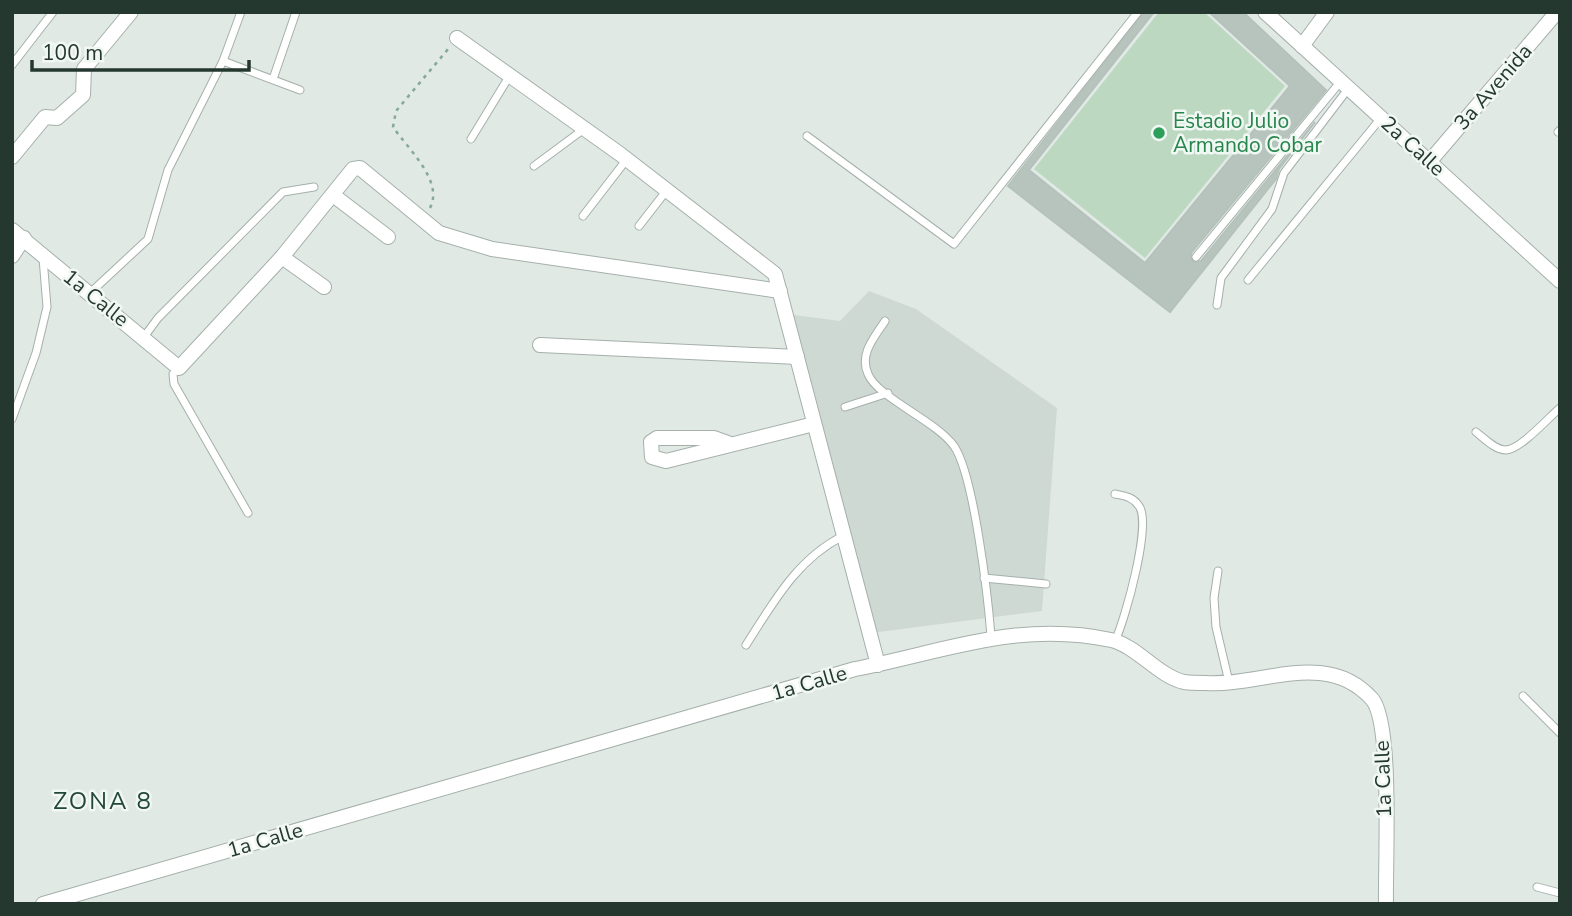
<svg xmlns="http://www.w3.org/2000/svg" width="1572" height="916" viewBox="0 0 1572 916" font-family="'Nunito Sans',sans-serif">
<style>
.built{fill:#cfd9d4}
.green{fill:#bcd8c1}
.building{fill:#b7c4bd;stroke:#b4c2bb;stroke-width:2}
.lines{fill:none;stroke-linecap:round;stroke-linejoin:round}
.service-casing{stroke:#a5b0ab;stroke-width:9}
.minor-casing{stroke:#a5b0ab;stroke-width:16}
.path{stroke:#85a99a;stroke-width:2.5;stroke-dasharray:3.5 5;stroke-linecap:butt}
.service{stroke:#fff;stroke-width:7}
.minor{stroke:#fff;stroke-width:14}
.leisure-dot{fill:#2e9e5b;stroke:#f1f7f3;stroke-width:2.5}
.labels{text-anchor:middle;stroke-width:5;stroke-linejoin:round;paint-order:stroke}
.street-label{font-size:21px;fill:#243830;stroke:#f1f7f3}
.leisure-label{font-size:21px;fill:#27864d;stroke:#f1f7f3;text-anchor:start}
.quarter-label{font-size:24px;letter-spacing:2px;fill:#22473a;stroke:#f1f7f3}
</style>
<rect width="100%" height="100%" fill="#e1e9e5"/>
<path class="built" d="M869 291 916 309 1057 408 1042 611 871 633 779 313 840 321Z"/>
<path class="green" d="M1159 12H1204L1285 86 1145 258 1034 169Z"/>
<path class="building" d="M1144 12H1154L1029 170 1145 263 1290 86 1209 12H1243L1326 90 1191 253 1193 262 1201 261 1315 122 1279 169 1276 179 1170 312 1008 186Z"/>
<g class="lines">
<g class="service-casing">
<g id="service">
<path d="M223 61 300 90"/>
<path d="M12 65 53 12"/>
<path d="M273 79 296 12"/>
<path d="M1558 132 1560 130"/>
<path d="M807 136 954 244 1138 12"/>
<path d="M471 139 510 75"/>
<path d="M534 166 584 129"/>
<path d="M583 216 627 159"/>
<path d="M639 226 667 190"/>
<path d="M1196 257 1341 81"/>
<path d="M1248 280 1381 118"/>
<path d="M90 293 148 239 168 170 223 61 241 12"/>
<path d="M1217 305 1221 278 1272 209 1284 173 1348 89"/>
<path d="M885 321C874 338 859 354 868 374 878 398 935 420 954 446 974 475 988 598 991 636"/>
<path d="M144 337 158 318 283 192 314 187"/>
<path d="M179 368 173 374 174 384 248 513"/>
<path d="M845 407 888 393"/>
<path d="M12 419 36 353 47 307 43 258"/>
<path d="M1476 432C1484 438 1495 450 1506 450 1521 449 1548 418 1560 408"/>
<path d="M1218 571 1214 598 1216 627 1229 682"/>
<path d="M984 578 1046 584"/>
<path d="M1115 641C1125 620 1152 524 1139 506 1133 497 1125 496 1115 494"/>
<path d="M746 645C773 603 797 559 843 536"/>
<path d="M1523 696 1560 733"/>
<path d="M1537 887 1560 893"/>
</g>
</g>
<g class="minor-casing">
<g id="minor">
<path d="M1265 12 1560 281"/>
<path d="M457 38 620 154 775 274 878 665"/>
<path d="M1302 46 1327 12"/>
<path d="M12 157 45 117 57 118 83 95 84 69 131 12"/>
<path d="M1430 161 1557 12"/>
<path d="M333 195 388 237"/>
<path d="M12 230 179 368 282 257 353 169 360 168 439 233 492 249 780 291"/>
<path d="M12 256 24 238"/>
<path d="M282 257 324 287"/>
<path d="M540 345 797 357"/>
<path d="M728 443 714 438H657L651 442 652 457 666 461 814 424"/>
<path d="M43 904 855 669C943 652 1019 620 1111 640 1137 646 1158 676 1184 682 1191 683 1199 683 1206 683 1261 687 1326 648 1372 699 1393 723 1385 866 1386 904"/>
</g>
</g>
<path class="path" d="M430 208C444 181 408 149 393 127L396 111 449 48"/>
<use href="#service" class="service"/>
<use href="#minor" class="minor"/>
</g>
<circle class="leisure-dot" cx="1159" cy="133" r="7"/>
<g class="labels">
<g class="street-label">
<text transform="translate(1493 87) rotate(-49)" y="7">3a Avenida</text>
<text transform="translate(1413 146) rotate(42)" y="7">2a Calle</text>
<text transform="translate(96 298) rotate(39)" y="7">1a Calle</text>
<text transform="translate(809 683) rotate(-16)" y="7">1a Calle</text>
<text transform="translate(1383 779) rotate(-92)" y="7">1a Calle</text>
<text transform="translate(265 840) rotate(-16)" y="7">1a Calle</text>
</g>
<g class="leisure-label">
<text x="1173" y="128">Estadio Julio<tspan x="1173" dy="24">Armando Cobar</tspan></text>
</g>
<g class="quarter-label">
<text x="103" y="809">ZONA 8</text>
</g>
</g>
<rect width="1572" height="916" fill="none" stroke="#243830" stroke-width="28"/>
<path d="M32 60v10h217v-10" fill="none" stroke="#243830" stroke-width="3.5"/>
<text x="42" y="60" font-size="21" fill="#243830" stroke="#f1f7f3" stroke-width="5" paint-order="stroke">100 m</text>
</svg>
